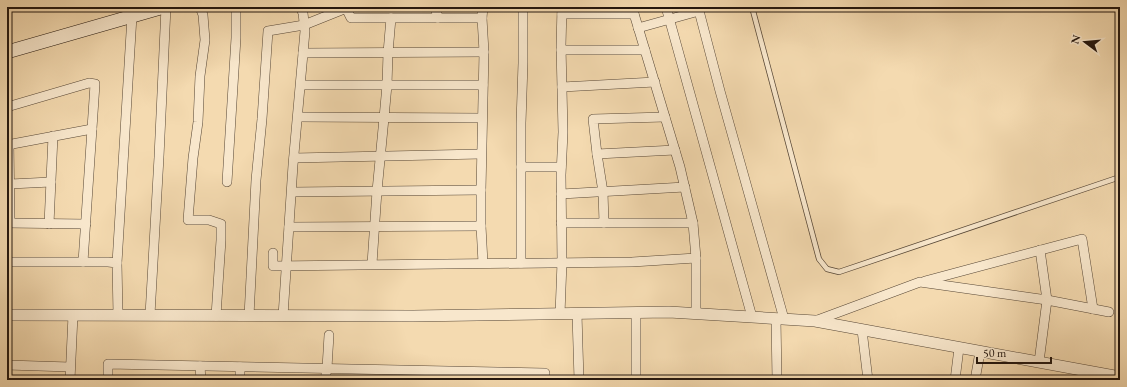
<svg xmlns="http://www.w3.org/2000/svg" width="1127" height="387" viewBox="0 0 1127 387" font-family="'EB Garamond',serif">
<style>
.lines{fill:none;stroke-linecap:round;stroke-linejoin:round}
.service-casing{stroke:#574736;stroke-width:6}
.minor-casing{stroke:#574736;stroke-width:10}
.tertiary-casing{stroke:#574736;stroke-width:12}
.secondary-casing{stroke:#23160e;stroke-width:14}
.service{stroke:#f8e7cc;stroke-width:4.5}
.minor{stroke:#f8e7cc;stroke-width:9}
.tertiary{stroke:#f8e7cc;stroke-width:11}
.secondary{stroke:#f8e7cc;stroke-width:13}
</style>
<rect width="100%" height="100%" fill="#f4dab0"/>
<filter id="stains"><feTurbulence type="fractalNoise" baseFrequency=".005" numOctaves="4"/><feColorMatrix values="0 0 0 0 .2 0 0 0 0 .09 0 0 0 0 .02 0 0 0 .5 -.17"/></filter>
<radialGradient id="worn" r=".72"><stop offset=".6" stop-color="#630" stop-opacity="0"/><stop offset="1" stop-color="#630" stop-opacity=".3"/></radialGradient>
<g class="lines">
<g class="service-casing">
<path id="service" d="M752 7 819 259 827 269 839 272 1120 177"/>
</g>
<g class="minor-casing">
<g id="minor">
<path d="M200 7 203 15 205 40 200 76 198 122 193 158 188 220H209L221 224V240L216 316"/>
<path d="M435 7 438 18"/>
<path d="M632 7 680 167 693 223 696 258V314"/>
<path d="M666 7 752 317"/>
<path d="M698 7 720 91 784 319"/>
<path d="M346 8 351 18H482"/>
<path d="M562 14H634"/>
<path d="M638 28 699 11"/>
<path d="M561 50H645"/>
<path d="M303 53 484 52"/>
<path d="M301 85H483"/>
<path d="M562 87 655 82"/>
<path d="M7 107 89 83 95 84 83 262"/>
<path d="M298 117 482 118"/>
<path d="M665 117 593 119 597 154 675 150"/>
<path d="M9 144 10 223"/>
<path d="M7 145 92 129"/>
<path d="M597 154 603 192 604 223"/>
<path d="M294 158 481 154"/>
<path d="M521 167H561"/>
<path d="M227 182 236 38V7"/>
<path d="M10 184 51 182"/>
<path d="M292 192 481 190"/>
<path d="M561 194 685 187"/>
<path d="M7 223 86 224"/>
<path d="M561 223H693"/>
<path d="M49 224 53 136"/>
<path d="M289 227 481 226"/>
<path d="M273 253V266L632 262 696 258"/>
<path d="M7 262H108L117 263 118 315"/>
<path d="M117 263 132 16"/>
<path d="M483 263 481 226V190L484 52 482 18 483 7"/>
<path d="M521 263V123L523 63V7"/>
<path d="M372 264 377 191 384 118 387 85 388 53 391 18"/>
<path d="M925 281 1082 239 1093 309"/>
<path d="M636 313V380"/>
<path d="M560 314 562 262 561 175 563 132 561 46 562 7"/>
<path d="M577 314 579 380"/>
<path d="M150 315 159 157 166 7"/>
<path d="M249 316 256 180 262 119 268 31 304 25 349 7"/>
<path d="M283 316 293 165 305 31 303 13 300 7"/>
<path d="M776 319 777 380"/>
<path d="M815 321 920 282 1047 300 1040 250"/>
<path d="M862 330 868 380"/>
<path d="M1039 362 1047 300 1109 312"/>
<path d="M7 365 70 367"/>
<path d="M200 366 201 380"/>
<path d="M70 380 73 315"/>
<path d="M108 380V364L545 373V380"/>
<path d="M240 380V367"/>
<path d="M325 380 327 368 329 335"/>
<path d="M955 380 959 348"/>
<path d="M975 380 980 352"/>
</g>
</g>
<g class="tertiary-casing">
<path id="tertiary" d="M7 315 413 316 669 312 815 321 1120 377"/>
</g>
<g class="secondary-casing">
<path id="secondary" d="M7 52 164 7"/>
</g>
<use href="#service" class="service"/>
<use href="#minor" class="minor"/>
<use href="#tertiary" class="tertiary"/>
<use href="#secondary" class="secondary"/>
</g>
<rect width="1127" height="387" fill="none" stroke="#f4dab0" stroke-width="24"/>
<rect x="8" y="8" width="1111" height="371" fill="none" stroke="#23160e" stroke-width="2"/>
<rect x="12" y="12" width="1103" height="363" fill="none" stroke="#23160e"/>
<g transform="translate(1085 42) rotate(286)" stroke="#f8e7cc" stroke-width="3" paint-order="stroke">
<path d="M0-3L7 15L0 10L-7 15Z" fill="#23160e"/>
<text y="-6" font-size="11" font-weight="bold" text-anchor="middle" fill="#23160e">N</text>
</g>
<path d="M977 357v6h74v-6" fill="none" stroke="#23160e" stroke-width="2"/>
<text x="983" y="357" font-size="12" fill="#23160e" stroke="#f8e7cc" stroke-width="3" paint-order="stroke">50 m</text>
<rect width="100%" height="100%" filter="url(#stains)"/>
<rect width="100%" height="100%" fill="url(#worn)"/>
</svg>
